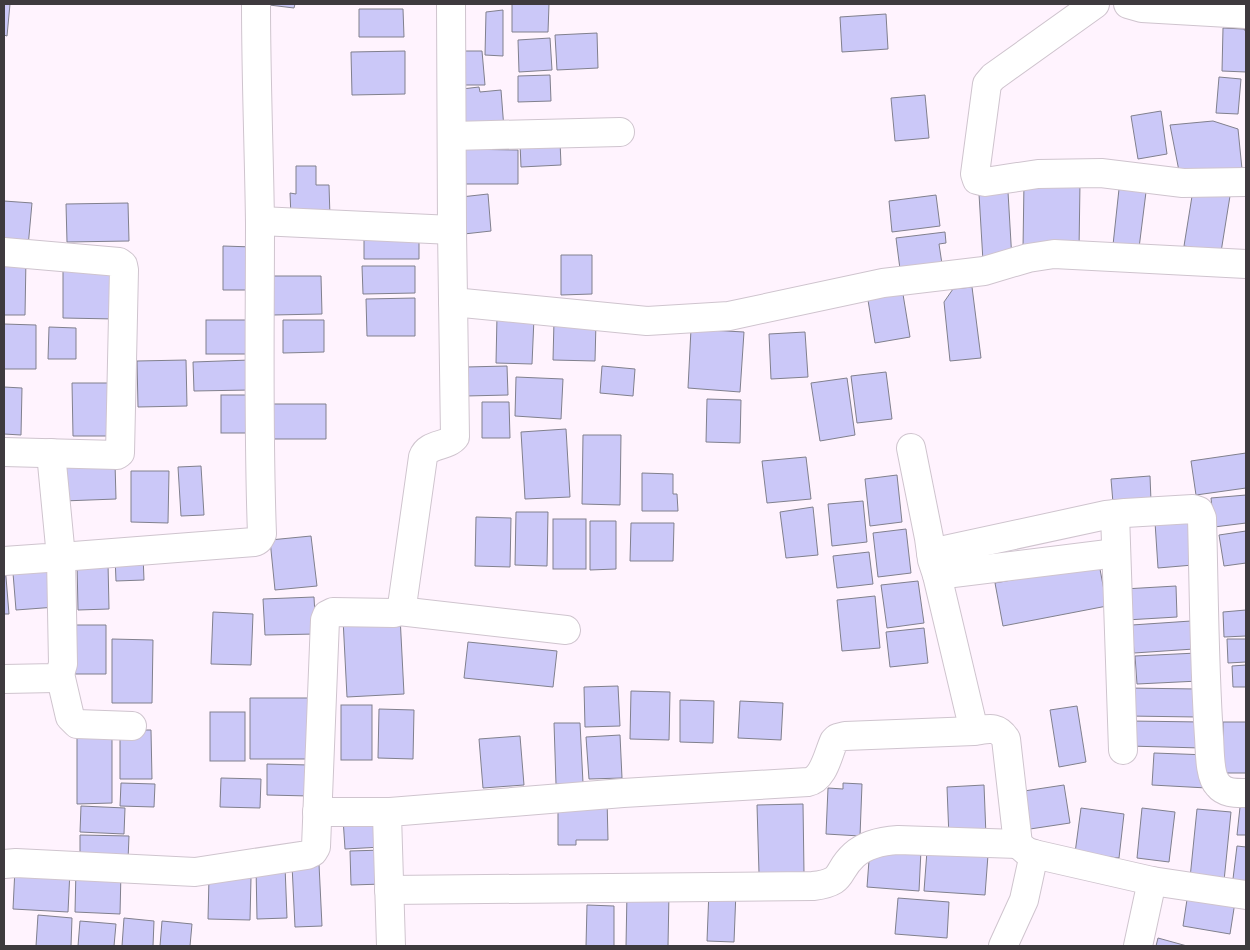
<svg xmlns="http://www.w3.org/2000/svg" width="1250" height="950" viewBox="0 0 1250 950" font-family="'Exo 2',sans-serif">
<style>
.building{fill:#cbc8f8;stroke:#81808d}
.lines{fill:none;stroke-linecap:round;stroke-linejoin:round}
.minor-casing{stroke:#cfc4ce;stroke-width:30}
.minor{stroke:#fff;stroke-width:28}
</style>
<rect width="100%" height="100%" fill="#fff3fe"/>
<g class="building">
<path d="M4 4H10L7 36 4 35Z"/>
<path d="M261 4H295L294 8Z"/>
<path d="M512 4H549L548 32H512Z"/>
<path d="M359 9H403L404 37H359Z"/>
<path d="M503 10V56L485 55 486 12Z"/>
<path d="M886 14 888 49 842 52 840 17Z"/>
<path d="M1223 28 1244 29 1246 32V72L1222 71Z"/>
<path d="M597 33 598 68 557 70 555 35Z"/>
<path d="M550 38 552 70 519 72 518 40Z"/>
<path d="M405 51V94L352 95 351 52Z"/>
<path d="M454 51H482L485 85H456Z"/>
<path d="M550 75 551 101 518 102V76Z"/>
<path d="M1219 77 1241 79 1238 114 1216 113Z"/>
<path d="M479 87 480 92 501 90 504 129 465 132 462 89Z"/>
<path d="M925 95 929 138 895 141 891 98Z"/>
<path d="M1161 111 1167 154 1138 159 1131 116Z"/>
<path d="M1213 121 1238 129 1242 169 1179 171 1170 125Z"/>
<path d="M560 141 561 165 521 167 520 143Z"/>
<path d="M457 149 518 150V184H457Z"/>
<path d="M296 166H316V185H329L330 217H291L290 193 296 194Z"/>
<path d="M1024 182 1080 183 1079 250 1023 248Z"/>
<path d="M1119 189 1146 192 1139 248 1113 245Z"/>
<path d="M1193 190 1230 196 1221 252 1184 246Z"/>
<path d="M1008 192 1012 260 983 261 979 194Z"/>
<path d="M488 194 491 231 464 234 461 197Z"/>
<path d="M936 195 940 226 892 232 889 201Z"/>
<path d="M4 201 32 203 28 247 4 245Z"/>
<path d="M128 203 129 241 67 242 66 204Z"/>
<path d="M945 232 946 243 939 244 942 264 900 269 896 238Z"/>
<path d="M419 235V259H364V236Z"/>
<path d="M223 246 253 247V290H223Z"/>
<path d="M561 255H592V294L561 295Z"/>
<path d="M4 257 26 258 25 315H4Z"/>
<path d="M362 266H415V293L363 294Z"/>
<path d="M63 268H115V319L63 318Z"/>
<path d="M273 276H321L322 314 273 315Z"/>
<path d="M901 282 910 337 875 343 866 288Z"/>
<path d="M972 287 981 358 950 361 944 302 953 289Z"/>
<path d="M415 298V336H367L366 299Z"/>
<path d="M497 316 534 318 532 364 496 363Z"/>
<rect x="206" y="320" width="40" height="34"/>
<path d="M283 320H324V352L283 353Z"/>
<path d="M554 321 596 322 595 361 553 360Z"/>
<path d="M4 324 36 325V369H4Z"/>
<path d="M49 327 76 328V359H48Z"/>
<path d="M691 329 744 332 740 392 688 388Z"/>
<path d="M805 332 808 377 771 379 769 334Z"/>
<path d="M186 360 187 406 138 407 137 361Z"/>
<path d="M250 360V390L194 391 193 362Z"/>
<path d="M507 366 508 395 466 396V367Z"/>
<path d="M602 366 635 369 633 396 600 393Z"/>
<path d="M886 372 892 419 857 423 851 376Z"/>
<path d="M516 377 563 379 561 419 515 416Z"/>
<path d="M847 378 855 435 820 441 811 383Z"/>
<path d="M72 383H110V436H73Z"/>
<path d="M4 387 22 388 21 435 4 434Z"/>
<rect x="221" y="395" width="32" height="38"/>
<path d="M707 399 741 400 740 443 706 442Z"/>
<path d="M482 402H509L510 438H482Z"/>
<path d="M269 404H326V439H270Z"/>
<path d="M566 429 570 497 525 499 521 432Z"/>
<path d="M583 435H621L620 505 582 504Z"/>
<path d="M1246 453V488L1196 495 1191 461Z"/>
<path d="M806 457 811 499 767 503 762 461Z"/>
<path d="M115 463 116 499 63 501 62 465Z"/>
<path d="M201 466 204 515 181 516 178 467Z"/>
<path d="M131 471H169L168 523 131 522Z"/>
<path d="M642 473 673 474V494H677L678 511H642Z"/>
<path d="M897 475 902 522 870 526 865 479Z"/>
<path d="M1150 476 1151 501 1113 503 1111 479Z"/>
<path d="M1246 495V523L1214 527 1211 498Z"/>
<path d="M863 501 867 542 832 546 828 504Z"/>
<path d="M813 507 818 555 786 558 780 512Z"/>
<path d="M516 512H548L547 566 515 565Z"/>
<path d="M476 517 511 518 510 567 475 566Z"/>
<rect x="553" y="519" width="33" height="50"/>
<path d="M1189 519 1193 565 1158 568 1155 522Z"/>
<path d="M590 521H616V569L590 570Z"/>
<path d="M631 523H674L673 561H630Z"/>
<path d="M906 529 911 573 878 577 873 533Z"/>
<path d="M1246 531V563L1224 566 1219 535Z"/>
<path d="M311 536 317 586 275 590 270 540Z"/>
<path d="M869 552 873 584 837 588 833 556Z"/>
<path d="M143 555 144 580 116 581 115 556Z"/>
<path d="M77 563H108L109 609 78 610Z"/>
<path d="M1099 564 1107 606 1003 626 995 583Z"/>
<path d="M4 565H5L9 614H4Z"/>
<path d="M53 570 56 607 16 610 13 573Z"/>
<path d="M918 581 924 623 887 628 881 585Z"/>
<path d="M1176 586 1177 617 1126 620 1124 589Z"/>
<path d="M875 596 880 648 842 651 837 600Z"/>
<path d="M314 597 316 634 265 635 263 599Z"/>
<path d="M1246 610V636L1224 637 1223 612Z"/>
<path d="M213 612 253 614 251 665 211 664Z"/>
<path d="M400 616 404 694 347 697 343 619Z"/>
<path d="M1191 621 1194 649 1134 653 1132 625Z"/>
<path d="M76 625H106V674H75Z"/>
<path d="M924 628 928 663 890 667 886 632Z"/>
<path d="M112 639 153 640 152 703H112Z"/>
<path d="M1227 639H1246V662L1228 663Z"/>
<path d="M468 642 557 651 553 687 464 678Z"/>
<path d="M1197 653 1199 681 1137 684 1135 656Z"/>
<path d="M1246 665V687H1233L1232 666Z"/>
<path d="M618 686 620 726 585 727 584 687Z"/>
<path d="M1128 688 1197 689V717L1128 716Z"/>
<path d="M631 691 670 692 669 740 630 739Z"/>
<path d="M250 698H312L311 759H250Z"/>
<path d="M680 700 714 701 713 743 680 742Z"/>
<path d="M740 701 783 703 781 740 738 738Z"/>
<rect x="341" y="705" width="31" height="55"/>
<path d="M1077 706 1086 762 1059 767 1050 710Z"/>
<path d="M379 709 414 710 413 759 378 758Z"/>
<rect x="210" y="712" width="35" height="49"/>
<path d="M1130 721 1201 722V748L1129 746Z"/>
<path d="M1223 722H1246V773H1224Z"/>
<path d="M554 723H580L583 783 556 784Z"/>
<path d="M120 730H151L152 779H120Z"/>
<path d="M620 735 622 778 589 779 586 737Z"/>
<path d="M77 736H112V803L77 804Z"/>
<path d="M520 736 524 785 483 788 479 739Z"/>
<path d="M1154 753 1208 755 1207 788 1152 785Z"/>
<path d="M267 764 309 765V796L267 795Z"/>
<path d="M221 778 261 779 260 808 220 807Z"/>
<path d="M121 783 155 784 154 807 120 806Z"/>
<path d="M843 783 862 784 860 836 826 834 828 788 843 789Z"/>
<path d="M984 785 986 836 949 838 947 787Z"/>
<path d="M1064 785 1070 823 1030 829 1024 791Z"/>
<path d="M607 798 608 840H576V845H558V799Z"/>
<path d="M1241 798H1246V835H1237Z"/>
<path d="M803 804 804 873H759L757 805Z"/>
<path d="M81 806 125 808 124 834 80 832Z"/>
<path d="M1081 808 1124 814 1119 858 1075 853Z"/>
<path d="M1142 808 1175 812 1169 862 1137 858Z"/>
<path d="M1197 809 1231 812 1224 881 1190 878Z"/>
<path d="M380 816 382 847 345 849 343 818Z"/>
<path d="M80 835 129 836 128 860 80 859Z"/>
<path d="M1237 846 1246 847V889L1232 887Z"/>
<path d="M870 847 921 850 919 891 867 887Z"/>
<path d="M383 850V884L351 885 350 851Z"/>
<path d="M927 851 988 855 985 895 924 891Z"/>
<path d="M319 864 322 926 295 927 292 865Z"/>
<path d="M285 866 287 918 257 919 256 867Z"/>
<path d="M15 868 70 870 68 912 13 909Z"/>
<path d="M76 870 121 872 120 914 75 912Z"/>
<path d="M209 877 251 878 250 920 208 919Z"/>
<path d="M709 890 736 891 734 942 707 941Z"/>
<path d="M627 892 669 893 668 946H626Z"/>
<path d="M1188 893 1235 902 1230 934 1183 926Z"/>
<path d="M898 898 949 902 947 938 895 934Z"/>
<path d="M587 905 614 906V946H586Z"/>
<path d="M38 915 72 918 71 946H36Z"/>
<path d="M124 918 154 921 153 946H122Z"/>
<path d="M80 921 116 924 114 946H78Z"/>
<path d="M162 921 192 924 190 946H160Z"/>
<path d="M1158 938 1187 946H1156Z"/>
</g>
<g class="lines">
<g class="minor-casing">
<g id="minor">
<path d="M1095 4 993 77 987 84 975 174 977 180 985 182 1038 174 1101 173 1183 183 1246 182"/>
<path d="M1128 4 1142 8 1246 14"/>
<path d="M452 136 620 132"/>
<path d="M260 221 452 230"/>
<path d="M4 252 119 262 123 265 124 270 120 453 117 455 4 452"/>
<path d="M453 302 647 321 729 316 883 283 984 271 1028 258 1054 254 1246 264"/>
<path d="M911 448 929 538 932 560 937 575 974 731"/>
<path d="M1115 514 1123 750"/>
<path d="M931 553 1106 515 1125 513 1193 509 1199 511 1202 518C1204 591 1204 664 1209 737 1210 749 1209 776 1218 785 1225 794 1237 793 1246 793"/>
<path d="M4 561 61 557 51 453"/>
<path d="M937 575 1116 553"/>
<path d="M399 611 566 630"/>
<path d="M60 674 70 717 77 724 132 726"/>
<path d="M4 679 55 678 60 674 63 664 61 557 254 542C259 541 260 538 262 534 258 430 260 327 260 223 259 150 256 77 256 4"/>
<path d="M317 812H390"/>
<path d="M4 864 16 863 195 872 307 855 313 852 316 847 325 620 327 615 333 612 394 613 399 611 402 606 423 457C428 443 447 447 455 437L452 230 451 4"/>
<path d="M389 890 813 886C846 882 835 872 854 855 866 844 882 841 898 840L1018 844"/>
<path d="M391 946 387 815 390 812 623 793 808 782C824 779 828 754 834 741L837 738 845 736 974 731C988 729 997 725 1006 739L1018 844 1026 851 1034 854 1152 881 1246 895"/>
<path d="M1003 946 1024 900 1034 854"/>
<path d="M1138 946 1152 881"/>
</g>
</g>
<use href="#minor" class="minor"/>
</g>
<rect width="1250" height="950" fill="none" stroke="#3e3a3e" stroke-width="10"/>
</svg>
